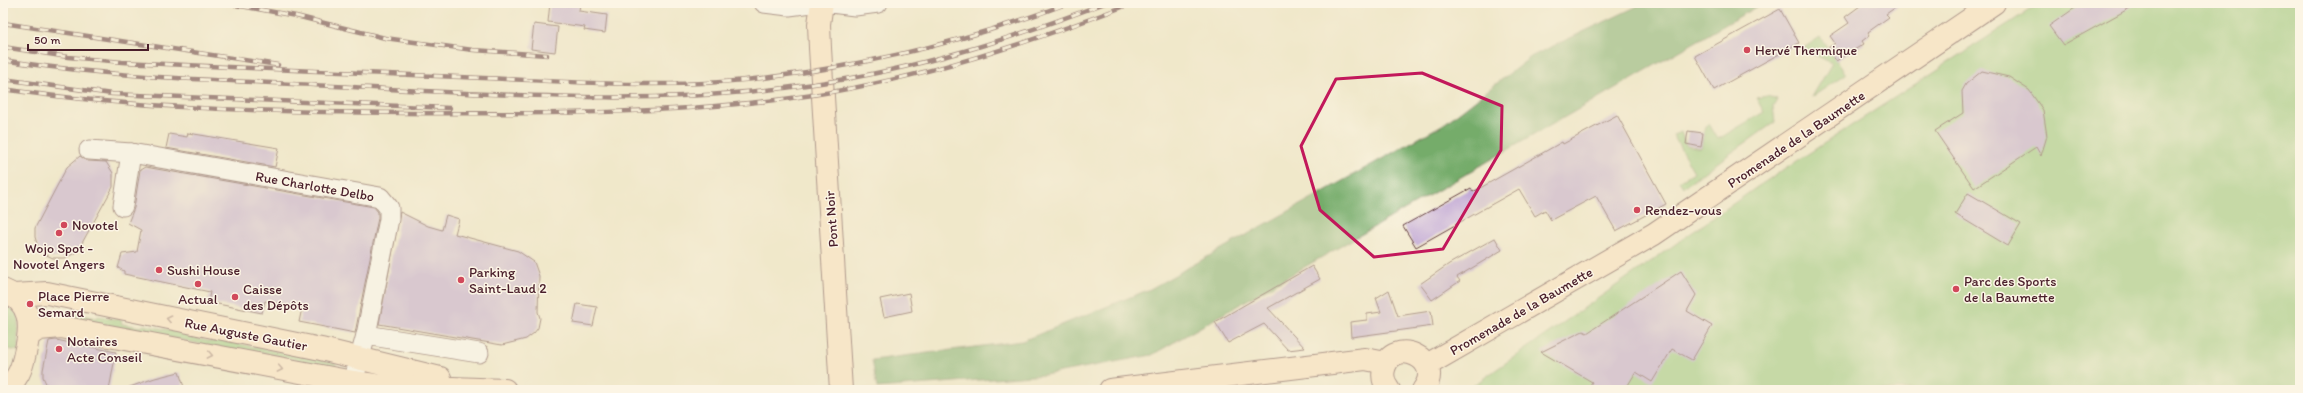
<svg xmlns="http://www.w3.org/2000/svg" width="2303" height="393" viewBox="0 0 2303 393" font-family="Itim,sans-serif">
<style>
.green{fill:#92c87a;stroke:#6e7452}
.forest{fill:#75ac6a;stroke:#60664a}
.building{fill:#bca2d6}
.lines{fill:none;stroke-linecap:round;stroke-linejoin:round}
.street-casing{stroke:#633d43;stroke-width:21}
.secondary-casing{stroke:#633d43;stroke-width:24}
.street{stroke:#fff;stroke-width:19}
.secondary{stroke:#ffe4c6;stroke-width:22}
.rail-casing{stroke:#4a1f2b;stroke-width:4.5}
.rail{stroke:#fcf5e5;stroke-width:3;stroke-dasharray:9;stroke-linecap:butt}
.oneway{stroke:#a48278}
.marked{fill:none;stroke:#c2185b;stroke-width:3;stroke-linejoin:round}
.poi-dot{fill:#d1495b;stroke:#fcf5e5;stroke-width:1.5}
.labels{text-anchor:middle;stroke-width:3;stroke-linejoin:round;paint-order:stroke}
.poi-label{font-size:14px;fill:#4a1f2b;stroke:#fcf5e5;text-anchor:start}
.street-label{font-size:14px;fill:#4a1f2b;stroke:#fcf5e5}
</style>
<rect width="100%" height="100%" fill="#fcf5e5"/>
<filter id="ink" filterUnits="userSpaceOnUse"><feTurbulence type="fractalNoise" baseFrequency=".025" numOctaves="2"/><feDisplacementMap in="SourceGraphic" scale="8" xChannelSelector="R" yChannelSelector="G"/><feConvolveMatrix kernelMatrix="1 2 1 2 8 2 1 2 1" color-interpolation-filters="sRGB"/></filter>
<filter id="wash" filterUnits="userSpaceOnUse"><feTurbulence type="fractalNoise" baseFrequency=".012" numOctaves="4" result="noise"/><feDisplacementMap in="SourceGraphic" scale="16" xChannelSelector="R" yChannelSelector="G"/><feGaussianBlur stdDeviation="0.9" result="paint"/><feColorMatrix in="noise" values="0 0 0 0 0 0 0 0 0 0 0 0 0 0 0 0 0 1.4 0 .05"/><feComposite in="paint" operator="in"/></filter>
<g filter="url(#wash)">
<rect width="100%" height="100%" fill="#f0e8cb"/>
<g class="green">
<path d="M2040 3H2300V390H1467L1757 187Z"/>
<path d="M1820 37 1846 74 1812 97 1832 63 1802 49Z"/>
<path d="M1767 96 1777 99 1773 106 1775 122 1683 187 1679 181 1694 172 1673 135 1681 132 1686 145 1701 148 1705 126 1709 124 1718 139 1764 112 1756 98Z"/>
<path d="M3 300 18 315V351L3 348Z"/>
<path d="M70 311 96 318 98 316 121 320 122 324 141 327 144 325 184 333 185 336 212 342 215 339 336 363 335 368 250 350 245 353 68 317Z"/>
</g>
<path class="forest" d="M1644 3H1763L1152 355 1045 375 877 388 872 360 1022 341 1150 289 1444 124 1532 56Z"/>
<g id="blocks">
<g class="building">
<path d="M550 3H580L579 11 607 15 605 33 584 30 585 27 548 22Z"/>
<path d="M1864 3H1902L1886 14 1889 17 1868 32 1870 35 1862 41 1864 44 1836 61 1828 48 1835 43 1830 36 1849 23 1845 17Z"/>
<path d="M2082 3H2139L2063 45 2049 26Z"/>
<path d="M1780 9 1799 43 1714 90 1695 56Z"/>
<path d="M534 24 558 27 555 52 531 49Z"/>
<path d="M1982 71 2009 77 2029 90 2043 110 2047 136 2041 156 2036 147 1974 188 1935 131 1963 113 1962 91 1966 84Z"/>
<path d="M1617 115 1666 204 1616 231 1596 196 1551 220 1545 210 1535 216 1519 189 1416 247 1403 226 1471 188 1473 192 1562 142 1563 144Z"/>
<path d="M1688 131 1703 133 1701 147 1686 144Z"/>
<path d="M188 133 279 148 275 167 166 148 169 134 187 137Z"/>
<path d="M80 156 88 161 106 162 113 173V187L77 252 65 258H53L44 254 38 247 35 237V228L67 167Z"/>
<path d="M145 167 374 207 378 212V218L355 333 299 322 302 308 265 301 262 313 208 302 210 292 124 274V271L118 268 122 254 137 252 141 230 128 223 134 208 140 170Z"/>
<path d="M1968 193 2021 224 2008 246 1955 214Z"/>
<path d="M400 212 428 226 442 230 446 215 459 219 455 234 518 251 534 262 539 276 538 312 540 318 538 328 534 333 526 339 502 345 379 324Z"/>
<path d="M1495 238 1502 250 1457 277 1460 281 1432 300 1420 284 1449 264Z"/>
<path d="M1312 266 1320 279 1268 308 1305 348 1288 350 1264 324 1228 343 1215 322Z"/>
<path d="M1681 271 1696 295 1687 311 1712 326 1692 360 1672 349 1652 382 1636 372 1625 390H1587L1592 382 1541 352 1583 331 1587 333Z"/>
<path d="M1389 290 1398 316 1431 311 1433 326 1351 337 1350 322 1367 320V314L1381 312 1376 298Z"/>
<path d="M909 293 912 311 884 317 880 299Z"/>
<path d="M577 304 597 307 593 326 573 323Z"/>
<path d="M56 340 116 352 109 390H49L43 377V370L49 341Z"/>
<path d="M179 372 185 390H127V388L155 378Z"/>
</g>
</g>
</g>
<g filter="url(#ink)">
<use href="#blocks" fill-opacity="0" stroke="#633d43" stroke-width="1"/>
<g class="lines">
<g class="street-casing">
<g id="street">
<path d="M764 3 789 6 812 3"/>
<path d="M831 3 855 6 878 3"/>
<path d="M89 150 131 153"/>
<path d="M123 206 131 153 380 197 389 208V219L366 335 353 382"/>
<path d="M366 335 479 353"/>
</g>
</g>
<g class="secondary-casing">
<g id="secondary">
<path d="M822 3 819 24 820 48 841 390"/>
<path d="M3 290C32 302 32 326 25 353 22 368 18 381 3 389"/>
<path d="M14 295 47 293 321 349 440 378"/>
<path d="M29 335 39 329 61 327 353 382 375 385 505 390"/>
<path d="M1427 365 1654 234 1994 3"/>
<path d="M1110 390 1365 359 1386 363"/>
<path d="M1389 390C1384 384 1382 377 1384 369 1392 335 1447 359 1423 390"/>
</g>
</g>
<use href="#street" class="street"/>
<use href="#secondary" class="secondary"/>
<g class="rail-casing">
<g id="rail">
<path d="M224 3 296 16 385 38 473 50 547 55"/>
<path d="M3 23 278 65"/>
<path d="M3 47 68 57 122 62C242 68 363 73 483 78 579 82 675 90 771 77 873 64 973 39 1069 3"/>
<path d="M3 60C112 78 223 80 333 86 493 94 655 108 814 84 914 70 1011 39 1105 3"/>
<path d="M3 79 112 94 450 108"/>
<path d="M3 89C136 109 271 112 405 113 538 114 680 115 813 95 923 78 1029 43 1133 3"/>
</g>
</g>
<use href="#rail" class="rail"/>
</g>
<defs><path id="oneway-chevron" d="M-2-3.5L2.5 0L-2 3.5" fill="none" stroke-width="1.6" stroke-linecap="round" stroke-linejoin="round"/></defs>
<g class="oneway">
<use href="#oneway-chevron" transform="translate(169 319) rotate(-168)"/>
<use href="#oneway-chevron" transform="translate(210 355) rotate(11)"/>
<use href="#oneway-chevron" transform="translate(280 369) rotate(11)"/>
</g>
</g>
<path d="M0 0H2303V393H0ZM1422 73 1502 106 1501 150 1443 249 1374 257 1320 210 1301 146 1336 79Z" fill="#f0e8cb" fill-opacity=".55" fill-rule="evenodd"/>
<path class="marked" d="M1422 73 1502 106 1501 150 1443 249 1374 257 1320 210 1301 146 1336 79Z"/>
<g class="poi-dot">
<circle cx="1747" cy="50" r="4"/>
<circle cx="1637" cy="210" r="4"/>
<circle cx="64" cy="225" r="4"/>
<circle cx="59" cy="233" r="4"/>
<circle cx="159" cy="270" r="4"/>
<circle cx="461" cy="280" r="4"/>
<circle cx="198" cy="284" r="4"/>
<circle cx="1956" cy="289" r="4"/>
<circle cx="235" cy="297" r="4"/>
<circle cx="30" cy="304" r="4"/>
<circle cx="59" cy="349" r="4"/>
</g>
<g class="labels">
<g class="poi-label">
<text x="1755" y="55">Hervé Thermique</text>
<text x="1645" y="215">Rendez-vous</text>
<text x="72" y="230">Novotel</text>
<text x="59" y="253" text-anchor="middle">Wojo Spot -<tspan x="59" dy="16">Novotel Angers</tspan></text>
<text x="167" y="275">Sushi House</text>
<text x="469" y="277">Parking<tspan x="469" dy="16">Saint-Laud 2</tspan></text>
<text x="1964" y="286">Parc des Sports<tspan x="1964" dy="16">de la Baumette</tspan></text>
<text x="243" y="294">Caisse<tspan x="243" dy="16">des Dépôts</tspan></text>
<text x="38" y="301">Place Pierre<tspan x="38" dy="16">Semard</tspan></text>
<text x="198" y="304" text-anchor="middle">Actual</text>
<text x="67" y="346">Notaires<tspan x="67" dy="16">Acte Conseil</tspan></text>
</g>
<g class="street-label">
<text transform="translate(1796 139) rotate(-34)" y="5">Promenade de la Baumette</text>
<text transform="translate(315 186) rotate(10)" y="5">Rue Charlotte Delbo</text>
<text transform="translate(831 219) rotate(-94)" y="5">Pont Noir</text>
<text transform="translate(1521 311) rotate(-30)" y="5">Promenade de la Baumette</text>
<text transform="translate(246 334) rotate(11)" y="5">Rue Auguste Gautier</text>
</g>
</g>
<rect width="2303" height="393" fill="none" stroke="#fcf5e5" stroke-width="16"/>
<path d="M28 44v6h120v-6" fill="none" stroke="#4a1f2b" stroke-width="2"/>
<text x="34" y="44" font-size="12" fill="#4a1f2b" stroke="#fcf5e5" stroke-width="3" paint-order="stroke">50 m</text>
</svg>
